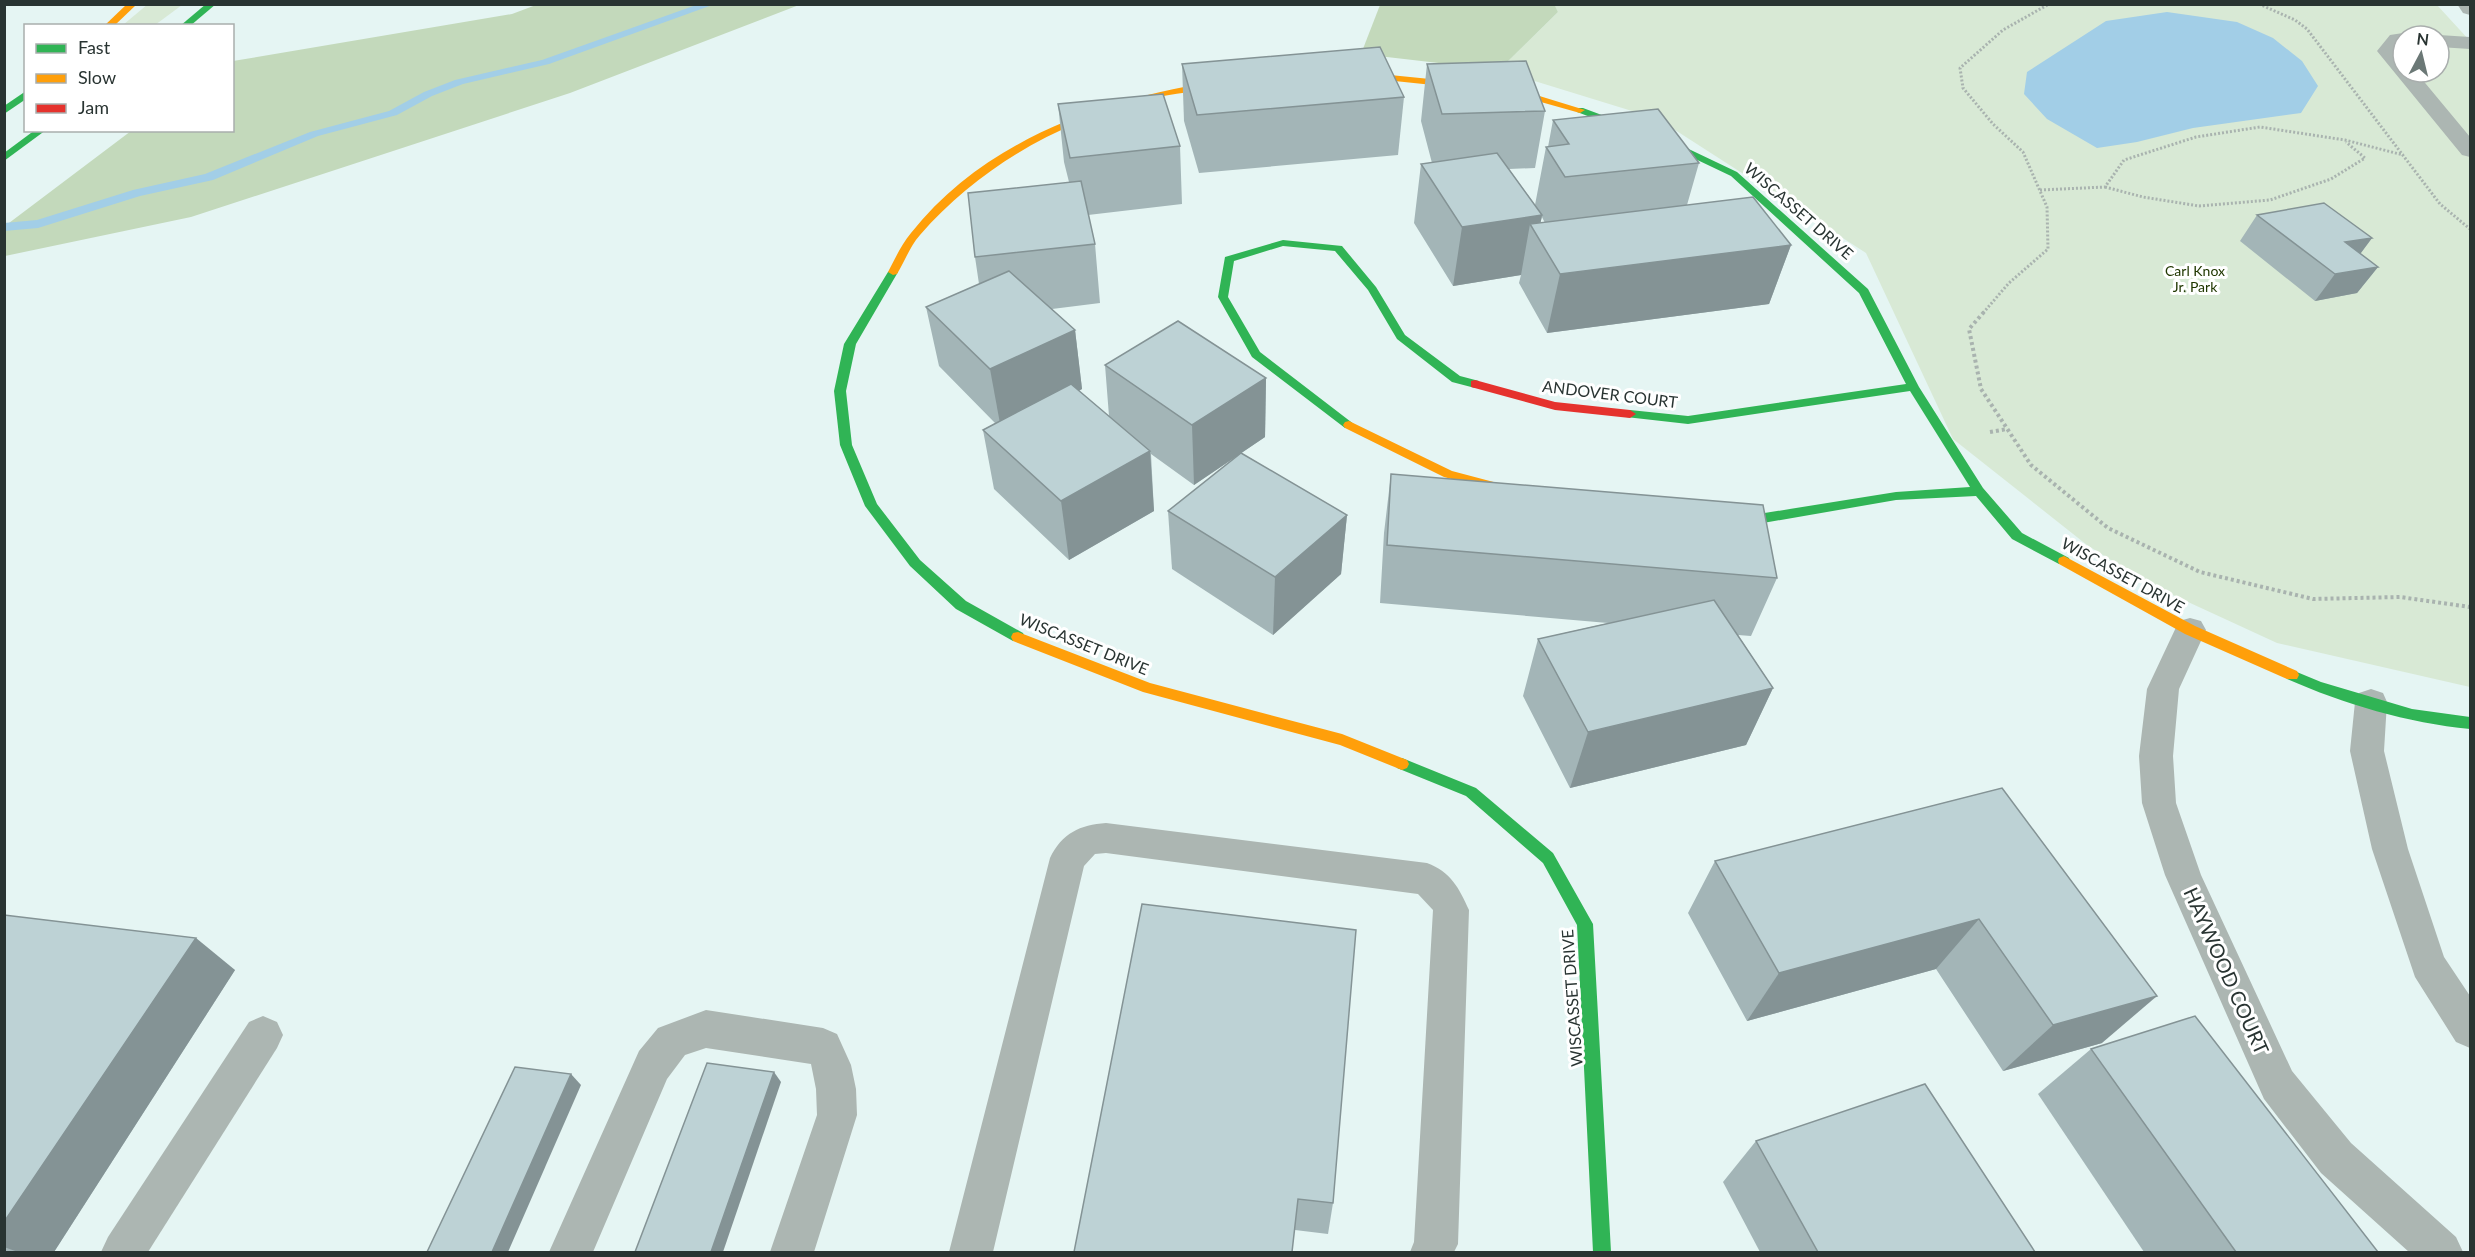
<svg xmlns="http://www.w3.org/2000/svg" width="2475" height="1257" viewBox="0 0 2475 1257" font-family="Lato,sans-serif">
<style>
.green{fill:#d8e9d5;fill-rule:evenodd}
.forest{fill:#c3d9bb}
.water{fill:#a2cee7}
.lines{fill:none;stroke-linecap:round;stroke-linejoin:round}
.stream{fill:#a2cee7;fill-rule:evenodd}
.path-far1{stroke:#a9b3af;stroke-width:3;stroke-dasharray:2 2;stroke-linecap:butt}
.path{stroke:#a9b3af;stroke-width:4;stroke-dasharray:3 3;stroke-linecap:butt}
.lane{fill:#acb6b2;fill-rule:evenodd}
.street{fill:#acb6b2;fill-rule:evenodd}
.fast{fill:#30b455;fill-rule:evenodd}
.slow{fill:#ff9f0a;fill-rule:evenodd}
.jam{fill:#e5322d;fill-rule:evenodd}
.wall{fill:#a3b5b7;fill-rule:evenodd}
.shaded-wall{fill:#849395}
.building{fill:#bdd2d5;stroke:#849395;stroke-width:1.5}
.labels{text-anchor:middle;stroke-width:6;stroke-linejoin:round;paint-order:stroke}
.far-park-label{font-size:14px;fill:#203700;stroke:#fff}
.street-label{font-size:16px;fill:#293432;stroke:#fff}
.near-street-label{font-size:20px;fill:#293432;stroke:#fff}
</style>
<rect width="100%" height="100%" fill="#e5f5f3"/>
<g class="green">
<path d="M148 4H182V5L155 25H123Z"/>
<path d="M1554 5H2437L2470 41V687L2277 643 2149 584 2087 545 1953 439 1866 253 1658 119 1499 70 1558 12ZM2403 36H2439V72H2403Z"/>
</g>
<g class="forest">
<path d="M1554 4 1558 12 1499 70 1361 54 1380 5Z"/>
<path d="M536 5H799L570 93 191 217 5 256V226L131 131 232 130 233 61 512 14Z"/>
</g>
<path class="water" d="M2167 12 2237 22 2273 38 2302 61 2318 86 2301 113 2193 128 2137 142 2097 148 2047 119 2024 94 2027 72 2106 21Z"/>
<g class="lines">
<path class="stream" d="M699 4H715L549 64 463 84 432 96 397 115 318 136 213 180 140 196 38 228 4 231V223L37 220 133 190 205 174 310 132 389 111 424 92 455 80 542 60Z"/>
<g class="path-far1">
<path d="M2259 4 2295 20 2307 29 2440 204 2470 229"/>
<path d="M2105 187 2143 197 2199 206 2270 200 2331 179 2365 158 2346 142"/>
<path d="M2040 190 2105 187 2124 160 2196 137 2260 127 2345 140 2403 155"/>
<path d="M1983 313 2009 283 2048 249 2047 207 2023 152 1993 124 1963 88 1960 68 2003 30 2049 4"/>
</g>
<g class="path">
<path d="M1984 312 1969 329 1981 389 2031 465 2108 528 2200 572 2313 599 2400 597 2470 607"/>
<path d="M1990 432 2007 429"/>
</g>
<g class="lane">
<path d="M2403 33 2411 36H2403V45L2398 51 2403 57V72H2416L2470 137V157L2462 155 2377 51 2390 35Z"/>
<path d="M2439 35 2470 37V49L2439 47V36H2435Z"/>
<path d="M2190 618 2201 621 2206 630 2179 689 2173 756 2176 803 2201 875 2292 1071 2351 1143 2456 1237 2463 1252H2409L2321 1173 2264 1099 2165 875 2142 803 2139 756 2147 689 2179 621Z"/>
<path d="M2371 689 2383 693 2387 702 2384 751 2408 849 2444 957 2470 996V1048L2456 1042 2415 977 2372 849 2350 751 2355 702 2359 693Z"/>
<path d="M1106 823 1427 863C1451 872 1459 888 1469 910L1458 1244 1454 1252H1410L1414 1242 1433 910 1418 894 1106 853 1095 854 1084 866 993 1252H949L1050 858C1062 833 1080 825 1106 823Z"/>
<path d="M706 1010 823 1028 837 1034 851 1065 856 1089 857 1115 814 1252H770L817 1115 816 1089 811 1064 706 1048 685 1055 667 1079 593 1252H549L639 1051 658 1028Z"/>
<path d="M263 1016 277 1022 283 1035 277 1048 148 1252H101L108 1237 249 1022Z"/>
</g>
<path class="street" d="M2457 4H2470V15L2463 13Z"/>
<g class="fast">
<path d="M206 4H216L190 26H180Z"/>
<path d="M26 91V99L4 114V106Z"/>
<path d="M1577 108H1583L1674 142 1737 172 1868 289 1919 387 1983 488 2022 533 2069 558 2070 561 2069 564H2059L2012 539 1976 496 1896 500 1746 526 1716 523 1714 520 1720 515 1746 516 1896 492 1970 487 1910 391 1688 424 1626 417 1624 414 1630 410 1688 416 1906 384 1859 293 1731 176 1668 146 1577 112Z"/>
<path d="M35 130H46L4 161V153Z"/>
<path d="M1283 240 1342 246 1376 287 1405 335 1460 376 1479 381V387L1475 388 1452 382 1397 339 1368 290 1335 251 1283 246 1234 261 1228 297 1260 352 1355 425 1353 428H1345L1252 357 1218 297 1225 257Z"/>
<path d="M893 269 898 272 856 344 846 391 852 445 877 504 920 560 966 601 1023 633 1025 637 1023 641H1013L956 609 910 566 865 506 840 445 834 391 844 344 888 272Z"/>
<path d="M2292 670 2321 682 2412 709 2470 717V729C2408 723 2344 704 2287 679L2285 675 2287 671Z"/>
<path d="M1402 758 1476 788 1553 853 1593 924 1611 1252H1593L1577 925 1543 863 1466 796 1397 768 1395 764 1397 760Z"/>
</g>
<g class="slow">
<path d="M127 4H137L114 26H104Z"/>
<path d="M1350 71 1510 87 1585 110 1580 113 1509 93 1347 76V72Z"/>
<path d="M1227 80 1230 81V85C1202 91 1173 93 1145 100 1059 122 978 168 920 235 910 246 905 261 897 274L893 275 888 272C895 259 901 245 911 233 987 137 1111 96 1227 80Z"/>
<path d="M1349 421 1452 471 1520 489 1522 492 1516 496 1444 477 1345 428 1343 425 1345 422Z"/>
<path d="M2064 556 2195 626 2297 671 2299 675 2297 679H2287L2185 634 2059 564 2058 561 2059 558Z"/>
<path d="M1018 632 1150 683 1342 734 1407 760 1409 764 1407 768 1402 770 1340 745 1143 692 1013 641 1011 637 1013 633Z"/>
</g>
<path class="jam" d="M1475 380 1555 402 1630 410 1636 414 1630 418 1555 410 1471 387V381Z"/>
</g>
<g class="wall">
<path d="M1182 64 1404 97 1398 155 1199 173 1184 121Z"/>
<path d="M1427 64 1545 111 1535 168 1509 169 1535 205 1546 147H1548L1553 120 1699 163 1687 205 1791 245 1769 304 1547 333 1519 283 1521 275 1453 286 1414 223 1421 164 1432 163 1421 121ZM1542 217 1545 223H1540Z"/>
<path d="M1058 104 1180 146 1182 204 1088 215 1095 244 1100 303 1052 309 1075 330 1082 389 1079 391 1109 416 1105 365 1266 378 1265 437 1194 485 1151 454 1154 511 1069 560 994 489 983 430 995 423 939 366 926 307 979 284 975 257 1069 182 1064 162Z"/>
<path d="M2257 215 2372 238 2360 254 2378 267 2357 293 2315 301 2240 241Z"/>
<path d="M1391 474 1777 578 1751 636 1738 635 1773 688 1746 745 1570 788 1523 696 1538 639 1608 623 1380 603 1384 533Z"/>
<path d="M1168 511 1347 515 1341 574 1273 635 1172 569Z"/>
<path d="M2002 788 2102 1043 2003 1071 1936 969 1747 1021 1688 913 1715 861Z"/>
<path d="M1142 904 1333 1203 1328 1234 1295 1230Z"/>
<path d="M4 915 235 970 54 1252H4Z"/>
<path d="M2091 1049 2378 1252H2144L2038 1094Z"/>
<path d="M1756 1141 2035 1252H1760L1723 1182Z"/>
</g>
<g class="shaded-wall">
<path d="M1542 215 1538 237 1530 224 1521 275 1453 286 1462 227Z"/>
<path d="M2372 238 2352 265 2345 242Z"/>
<path d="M1791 245 1769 304 1547 333 1560 274Z"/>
<path d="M2378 267 2357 293 2315 301 2335 274Z"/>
<path d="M1075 330 1082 389 1001 429 990 369Z"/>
<path d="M1266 378 1265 437 1194 485 1192 425Z"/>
<path d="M1150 451 1154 511 1069 560 1061 501Z"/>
<path d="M1347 515 1341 574 1273 635 1275 577Z"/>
<path d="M1773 688 1746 745 1570 788 1588 732Z"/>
<path d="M1979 919 1936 969 1747 1021 1779 973Z"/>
<path d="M196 938 235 970 54 1252H18L4 1247V1222Z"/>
<path d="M2157 996 2102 1043 2003 1071 2053 1025Z"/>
<path d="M774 1072 781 1082 723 1252H711Z"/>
<path d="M571 1074 581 1085 508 1252H492Z"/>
</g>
<g class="building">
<path d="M1380 47 1404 97 1197 115 1182 64Z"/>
<path d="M1526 61 1545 111 1442 114 1427 64Z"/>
<path d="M1163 94 1180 146 1070 158 1058 104Z"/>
<path d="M1658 109 1699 163 1565 177 1546 147 1569 144 1553 120Z"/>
<path d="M1497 153 1542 215 1462 227 1421 164Z"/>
<path d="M1081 181 1095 244 975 257 968 193Z"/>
<path d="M1753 197 1791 245 1560 274 1530 224Z"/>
<path d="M2324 203 2372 238 2345 242 2378 267 2335 274 2257 215Z"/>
<path d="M1009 271 1075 330 990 369 926 307Z"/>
<path d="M1178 321 1266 378 1192 425 1105 365Z"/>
<path d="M1071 384 1150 451 1061 501 983 430Z"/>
<path d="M1241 453 1347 515 1275 577 1168 511Z"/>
<path d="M1391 474 1763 505 1777 578 1387 545Z"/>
<path d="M1714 600 1773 688 1588 732 1538 639Z"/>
<path d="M2002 788 2157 996 2053 1025 1979 919 1779 973 1715 861Z"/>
<path d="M1142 904 1356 930 1333 1203 1298 1199 1292 1252H1074Z"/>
<path d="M4 915 196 938 4 1222Z"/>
<path d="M2195 1016 2378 1252H2236L2091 1049Z"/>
<path d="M707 1063 774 1072 711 1252H635Z"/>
<path d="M515 1067 571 1074 492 1252H427Z"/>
<path d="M1925 1084 2035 1252H1818L1756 1141Z"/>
</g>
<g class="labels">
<g class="far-park-label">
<text x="2195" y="276">Carl Knox<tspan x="2195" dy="16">Jr. Park</tspan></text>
</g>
<g class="street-label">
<text transform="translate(1799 211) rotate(41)" y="6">WISCASSET DRIVE</text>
<text transform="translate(1610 394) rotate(7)" y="6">ANDOVER COURT</text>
<text transform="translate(2123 575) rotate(29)" y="6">WISCASSET DRIVE</text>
<text transform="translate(1084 644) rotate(22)" y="6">WISCASSET DRIVE</text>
<text transform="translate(1572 998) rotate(-94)" y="6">WISCASSET DRIVE</text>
</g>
<g class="near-street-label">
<text transform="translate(2226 971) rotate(66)" y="7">HAYWOOD COURT</text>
</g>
</g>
<rect width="2475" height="1257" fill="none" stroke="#293432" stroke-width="12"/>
<rect x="24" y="24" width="210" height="108" fill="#ffffff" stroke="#a9aead" stroke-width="1.5"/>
<rect x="36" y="44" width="30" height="9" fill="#30b455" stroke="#a9aead" stroke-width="1.5"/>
<text x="78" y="54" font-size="18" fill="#293432">Fast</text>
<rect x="36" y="74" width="30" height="9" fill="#ff9f0a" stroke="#a9aead" stroke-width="1.5"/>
<text x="78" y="84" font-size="18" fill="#293432">Slow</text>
<rect x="36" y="104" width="30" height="9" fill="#e5322d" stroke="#a9aead" stroke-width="1.5"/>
<text x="78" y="114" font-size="18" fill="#293432">Jam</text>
<g transform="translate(2421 54) rotate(7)"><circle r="28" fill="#ffffff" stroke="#a9aead" stroke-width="1.5"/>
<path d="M0-4.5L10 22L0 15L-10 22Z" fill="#6b7876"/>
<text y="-9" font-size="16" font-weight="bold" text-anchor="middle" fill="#293432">N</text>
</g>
</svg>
